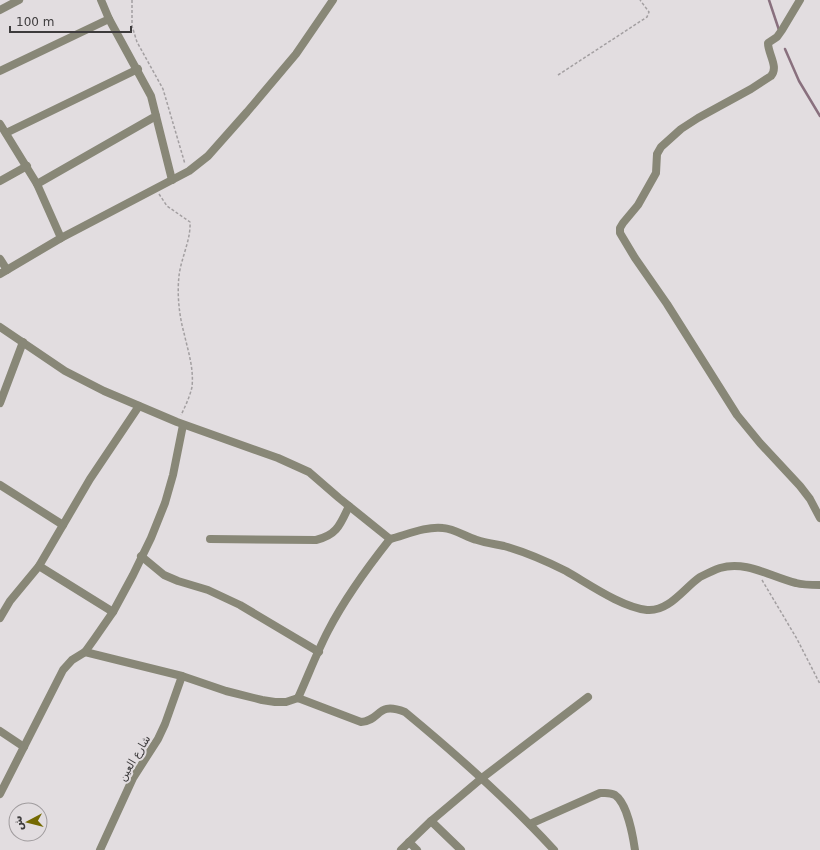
<svg xmlns="http://www.w3.org/2000/svg" width="820" height="850" viewBox="0 0 820 850" font-family="'DejaVu Sans','Noto Naskh Arabic',sans-serif">
<style>
.lines{fill:none;stroke-linecap:round;stroke-linejoin:round}
.stream{stroke:#89707e;stroke-width:2.5}
.path{stroke:#a39fa1;stroke-width:1.5;stroke-dasharray:3 2;stroke-linecap:butt}
.minor{stroke:#888777;stroke-width:8}
.labels{text-anchor:middle;stroke-width:4;stroke-linejoin:round;paint-order:stroke}
.street-label{font-size:11px;fill:#3d3b3c;stroke:#e2dde0}
</style>
<rect width="100%" height="100%" fill="#e2dde0"/>
<g class="lines">
<g class="stream">
<path d="M769 0 779 30"/>
<path d="M785 49 799 81 820 116"/>
</g>
<g class="path">
<path d="M132 0V26L137 42 163 89 185 164"/>
<path d="M558 75 647 17 649 12 640 0"/>
<path d="M159 194 167 206 190 222C191 240 181 258 179 276 177 294 179 315 184 333 188 351 194 368 192 387 190 396 185 407 181 415"/>
<path d="M762 580 797 639 820 684"/>
</g>
<g class="minor">
<path d="M800 0 782 30 777 37 768 43C768 54 779 67 771 76L751 89 698 118 681 129 661 147 657 154 656 173 638 205 623 223 620 228V233L635 258 667 304 737 415 760 443 800 486 810 499 820 518"/>
<path d="M0 10 19 0"/>
<path d="M0 71 109 19"/>
<path d="M156 116 172 180"/>
<path d="M0 124 37 184 61 238"/>
<path d="M6 133 138 69"/>
<path d="M0 181 27 166"/>
<path d="M37 184 156 116 151 96 109 19 101 0"/>
<path d="M0 259 7 270"/>
<path d="M0 274 61 238 189 171 208 156 247 112 296 54 333 0"/>
<path d="M0 327 65 371 104 391 177 422 278 458 309 472 339 498 390 539C406 535 426 526 443 528 455 529 466 537 477 540 486 543 495 544 504 546 525 552 546 561 566 571 589 584 621 607 647 610 669 612 684 588 700 577 706 574 714 570 720 568 746 560 771 577 796 583 803 585 812 585 820 585"/>
<path d="M0 403 23 342"/>
<path d="M0 485 63 525"/>
<path d="M210 539 316 540C337 535 340 525 349 506"/>
<path d="M141 556 164 575 178 581 208 590 240 605 319 652"/>
<path d="M39 566 113 612"/>
<path d="M0 618 10 601 39 566 90 479 139 406"/>
<path d="M85 652 182 676 226 691 262 700 275 702H286L298 698 361 722C382 720 376 701 405 712 457 755 508 800 554 850"/>
<path d="M298 698C308 676 317 652 328 631 345 598 367 568 390 539"/>
<path d="M0 731 24 747"/>
<path d="M0 794 63 670 72 660 85 652 95 638 113 612 133 575 151 538 165 503 173 475 183 425"/>
<path d="M431 821 461 850"/>
<path d="M530 824 600 793C605 793 610 792 615 795 627 803 633 836 635 850"/>
<path d="M409 842 417 850"/>
<path d="M100 850 133 778 158 739 165 724 182 676"/>
<path d="M401 850 431 821 482 778 588 697"/>
</g>
</g>
<g class="labels">
<g class="street-label">
<text transform="translate(134 758) rotate(-59)" y="4">شارع العين</text>
</g>
</g>
<g transform="translate(28 822) rotate(263)"><circle r="19" fill="#e2dde0" stroke="#a09c9e"/>
<path d="M0-3L7 15L0 10L-7 15Z" fill="#746901"/>
<text y="-6" font-size="11" font-weight="bold" text-anchor="middle" fill="#3d3b3c">ش</text>
</g>
<path d="M10 26v6h121v-6" fill="none" stroke="#3d3b3c" stroke-width="2"/>
<text x="16" y="26" font-size="12" fill="#3d3b3c" stroke="#e2dde0" stroke-width="3" paint-order="stroke">100 m</text>
</svg>
